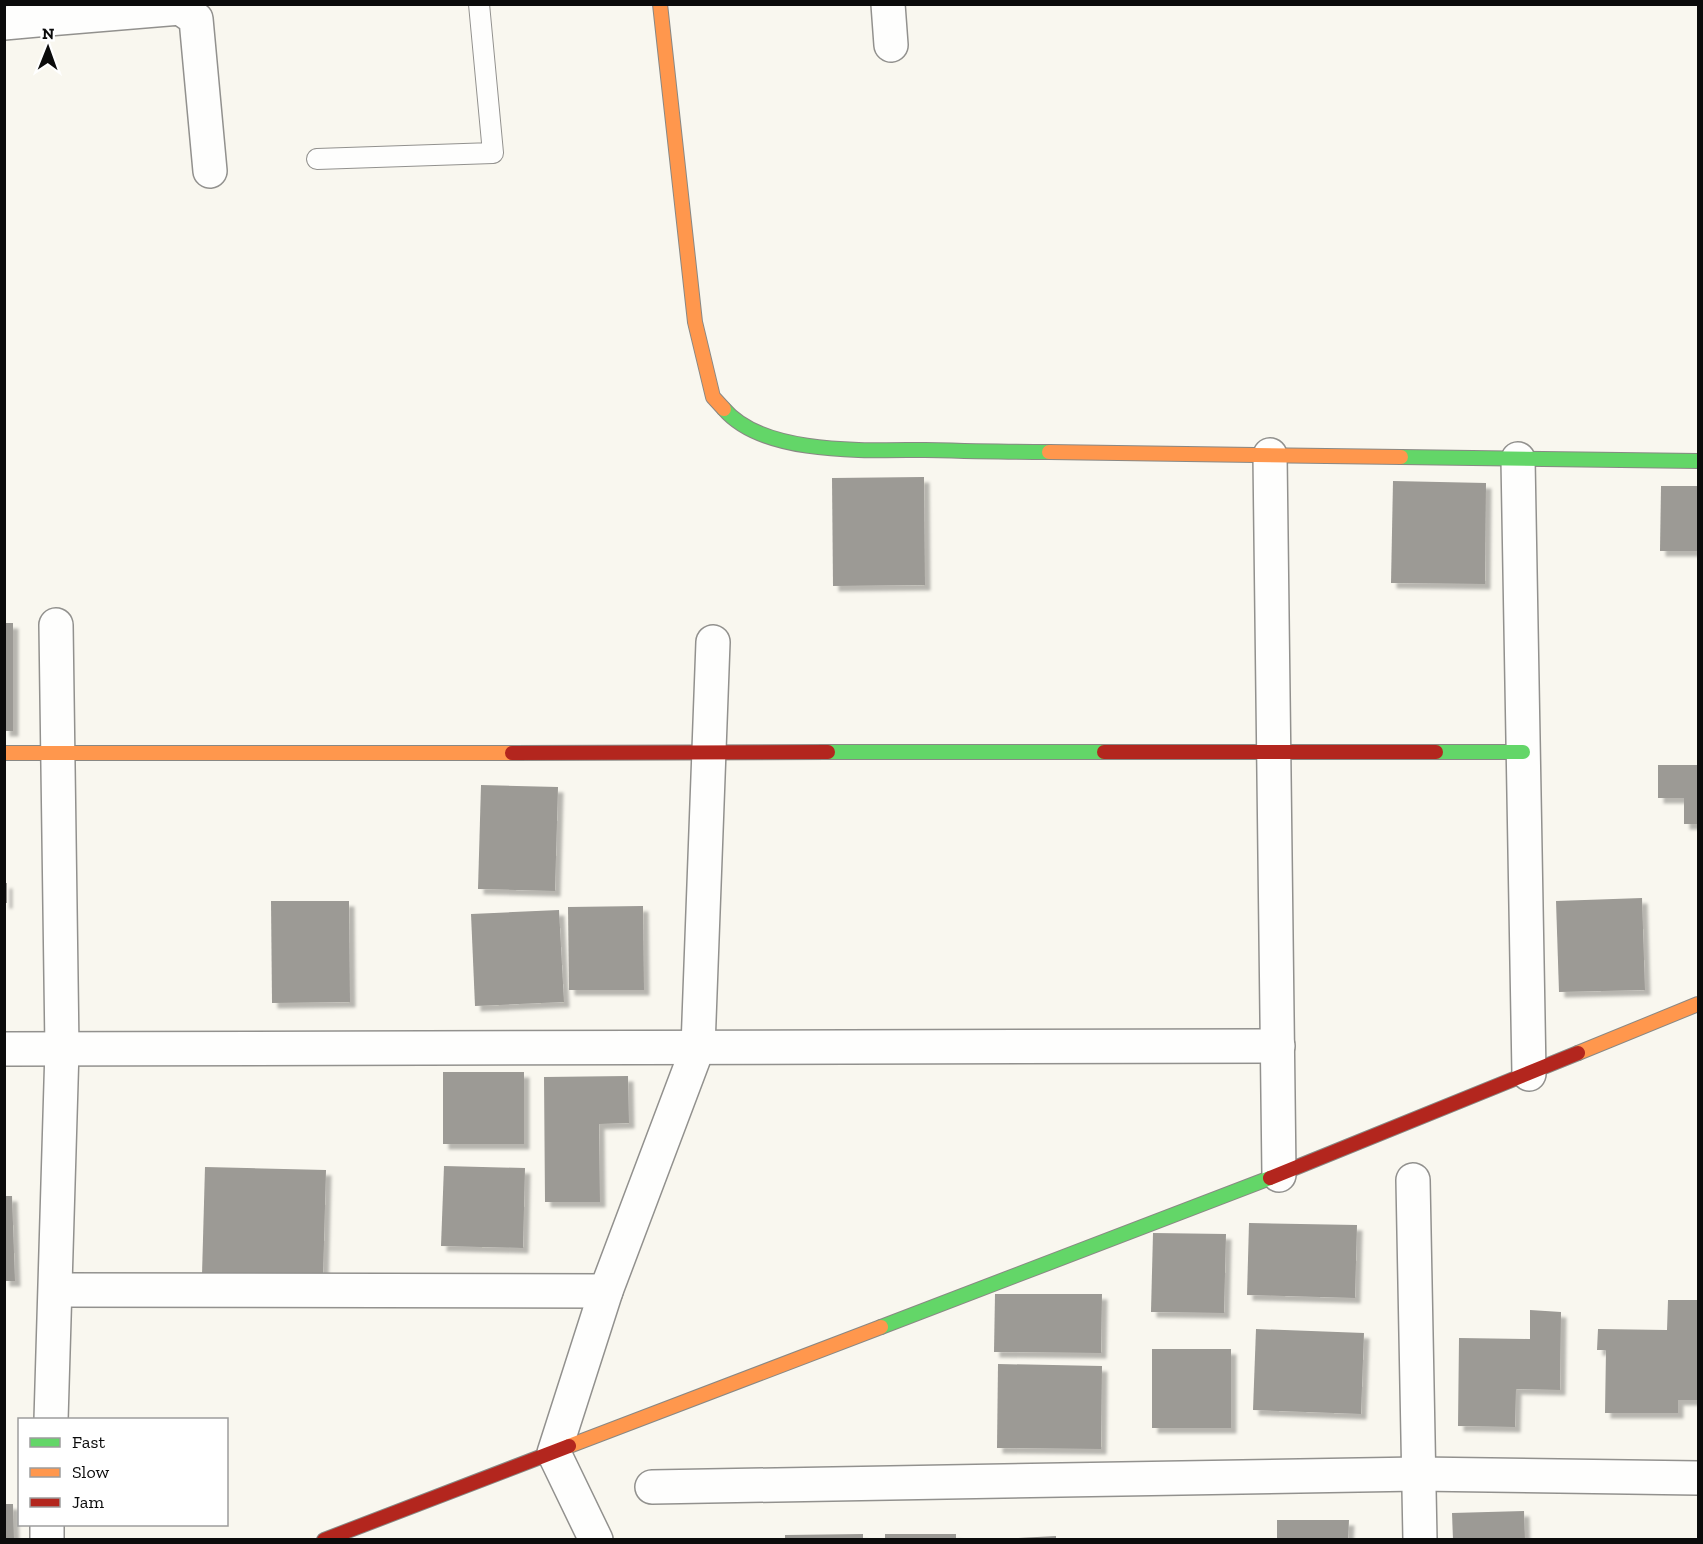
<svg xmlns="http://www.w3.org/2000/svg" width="1703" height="1544" viewBox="0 0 1703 1544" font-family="'Zilla Slab',serif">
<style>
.building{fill:#9c9a95;filter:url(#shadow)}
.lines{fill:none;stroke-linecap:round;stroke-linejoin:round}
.lane-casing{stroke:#92918e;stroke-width:22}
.street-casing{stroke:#92918e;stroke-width:36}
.fast-casing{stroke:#898884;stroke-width:16}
.slow-casing{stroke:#898884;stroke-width:16}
.jam-casing{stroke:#898884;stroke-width:16}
.lane{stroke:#fefefd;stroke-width:20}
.street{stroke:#fefefd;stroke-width:33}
.fast{stroke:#63d668;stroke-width:14}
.slow{stroke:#ff974d;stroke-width:14}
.jam{stroke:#b3261e;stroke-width:14}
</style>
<defs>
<filter id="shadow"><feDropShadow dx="5.5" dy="5.5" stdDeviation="1.5" flood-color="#0004"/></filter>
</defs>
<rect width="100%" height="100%" fill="#f9f7ef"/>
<g class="building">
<path d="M924 477 925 585 833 586 832 478Z"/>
<path d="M1393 481 1486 483 1485 584 1391 583Z"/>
<path d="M1661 486H1698V551H1660Z"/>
<rect x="4" y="623" width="9" height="108"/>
<path d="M1658 765H1698V824H1684V798H1658Z"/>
<path d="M481 785 558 787 555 891 478 889Z"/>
<rect x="4" y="883" width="3" height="20"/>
<path d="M1642 898 1645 990 1559 992 1556 901Z"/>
<path d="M271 901H349L350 1002 272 1003Z"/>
<path d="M643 906 644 990H569L568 907Z"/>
<path d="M559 910 564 1002 475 1006 471 914Z"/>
<rect x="443" y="1072" width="81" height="72"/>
<path d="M628 1076 629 1123 599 1124 600 1202H545L544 1077Z"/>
<path d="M444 1166 525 1168 523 1248 441 1246Z"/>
<path d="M205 1167 326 1170 323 1278 202 1275Z"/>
<path d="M4 1196H12L15 1281H4Z"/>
<path d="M1249 1223 1357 1225 1355 1298 1247 1295Z"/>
<path d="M1153 1233 1226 1234 1224 1313 1151 1312Z"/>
<path d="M995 1294H1102L1101 1353 994 1352Z"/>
<path d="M1668 1300H1698V1400H1678V1413H1605L1606 1350H1597L1598 1329 1667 1330Z"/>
<path d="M1530 1310 1561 1312 1560 1390 1516 1389 1515 1427 1458 1426 1459 1338 1530 1339Z"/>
<path d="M1256 1329 1364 1333 1361 1414 1253 1410Z"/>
<rect x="1152" y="1349" width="79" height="79"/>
<path d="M998 1364 1102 1366 1101 1449 997 1448Z"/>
<path d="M4 1504H13L14 1540H4Z"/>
<path d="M1524 1511 1525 1540H1453L1452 1513Z"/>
<path d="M1277 1520H1349L1348 1540H1277Z"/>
<path d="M863 1534V1540H785V1535Z"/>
<rect x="885" y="1534" width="71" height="6"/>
<path d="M1056 1536V1540H1018V1538Z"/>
</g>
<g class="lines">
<g class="lane-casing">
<path id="lane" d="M317 159 493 153 479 4"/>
</g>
<g class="street-casing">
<g id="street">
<path d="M48 4V19L180 8 196 19 210 171"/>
<path d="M888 4 891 45"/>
<path d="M4 23 48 19"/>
<path d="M1270 455 1279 1175"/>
<path d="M1518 459 1529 1074"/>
<path d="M4 1049 1278 1046"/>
<path d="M1413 1180 1420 1540"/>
<path d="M56 1290 606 1291"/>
<path d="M51 1420 62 1049 56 625"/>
<path d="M652 1487 1418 1474 1698 1478"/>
<path d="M47 1540V1524"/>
<path d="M596 1540 554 1453 606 1291 698 1047 713 642"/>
</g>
</g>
<g class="fast-casing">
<g id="fast">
<path d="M724 409C764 456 867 450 925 450 966 451 1007 452 1049 452"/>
<path d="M1401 457 1698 461"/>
<path d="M828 752H1104"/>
<path d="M1436 752H1523"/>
<path d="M881 1327 1270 1178"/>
</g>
</g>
<g class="slow-casing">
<g id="slow">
<path d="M660 4 695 322 713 397 724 409"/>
<path d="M1049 452 1401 457"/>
<path d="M4 753H512"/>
<path d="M1578 1053 1698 1004"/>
<path d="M569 1446 881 1327"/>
</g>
</g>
<g class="jam-casing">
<g id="jam">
<path d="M1104 752H1436"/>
<path d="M512 753 828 752"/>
<path d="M1270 1178 1578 1053"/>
<path d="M324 1540 569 1446"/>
</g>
</g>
<use href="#lane" class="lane"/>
<use href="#street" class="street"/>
<use href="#fast" class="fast"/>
<use href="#slow" class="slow"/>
<use href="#jam" class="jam"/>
</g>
<rect width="1703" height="1544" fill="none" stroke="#0b0b0b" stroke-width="12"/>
<rect x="18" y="1418" width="210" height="108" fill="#ffffff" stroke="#9d9d9d" stroke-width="1.5"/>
<rect x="30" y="1438" width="30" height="9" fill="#63d668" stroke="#9d9d9d" stroke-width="1.5"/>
<text x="72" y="1448" font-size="18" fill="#0b0b0b">Fast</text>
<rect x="30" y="1468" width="30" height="9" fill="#ff974d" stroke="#9d9d9d" stroke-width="1.5"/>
<text x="72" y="1478" font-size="18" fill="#0b0b0b">Slow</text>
<rect x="30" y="1498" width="30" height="9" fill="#b3261e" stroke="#9d9d9d" stroke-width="1.5"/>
<text x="72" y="1508" font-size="18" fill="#0b0b0b">Jam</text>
<g transform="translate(48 48) rotate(1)" stroke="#ffffff" stroke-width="4.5" paint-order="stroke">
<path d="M0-4.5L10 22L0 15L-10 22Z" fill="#0b0b0b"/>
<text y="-9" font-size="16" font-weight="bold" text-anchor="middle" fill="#0b0b0b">N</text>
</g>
</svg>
